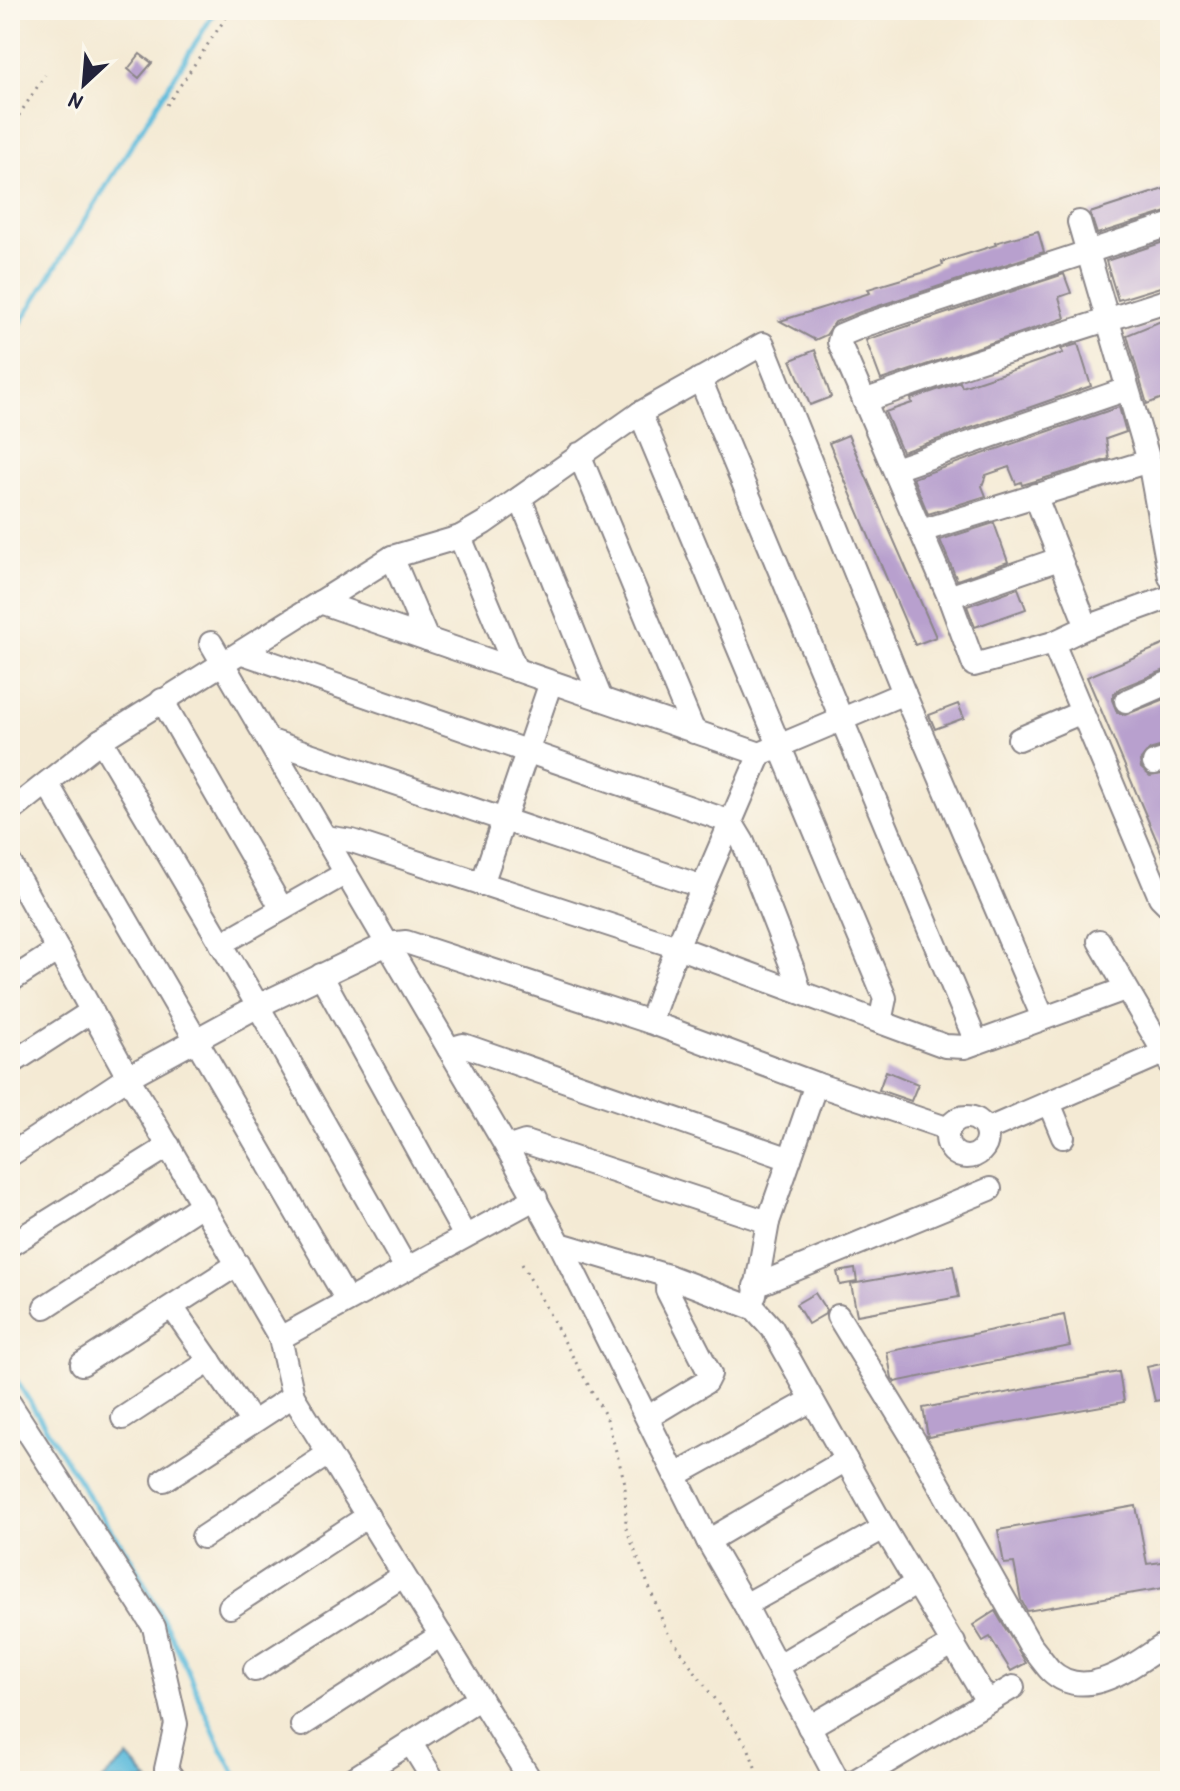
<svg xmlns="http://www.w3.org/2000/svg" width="1180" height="1791" viewBox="0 0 1180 1791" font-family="'Patrick Hand',sans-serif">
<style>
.water{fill:#5ebcdc;stroke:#406f8c;stroke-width:2}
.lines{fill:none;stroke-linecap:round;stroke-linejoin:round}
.stream{stroke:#5ebcdc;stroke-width:5}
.building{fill:#b8a0ce}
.minor-casing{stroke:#8b8688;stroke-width:26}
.path{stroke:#8b8688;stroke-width:3;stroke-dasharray:2 6;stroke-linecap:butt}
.minor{stroke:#fff;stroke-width:22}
</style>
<rect width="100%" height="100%" fill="#fbf7ec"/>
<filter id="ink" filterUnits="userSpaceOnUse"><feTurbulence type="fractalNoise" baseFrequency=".0125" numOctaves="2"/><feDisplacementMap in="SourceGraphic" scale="16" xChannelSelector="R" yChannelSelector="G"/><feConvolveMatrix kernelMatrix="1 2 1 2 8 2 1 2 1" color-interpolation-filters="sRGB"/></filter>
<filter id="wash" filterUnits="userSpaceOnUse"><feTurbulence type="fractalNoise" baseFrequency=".006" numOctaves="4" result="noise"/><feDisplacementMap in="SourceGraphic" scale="32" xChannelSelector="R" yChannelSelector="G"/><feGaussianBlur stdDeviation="1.8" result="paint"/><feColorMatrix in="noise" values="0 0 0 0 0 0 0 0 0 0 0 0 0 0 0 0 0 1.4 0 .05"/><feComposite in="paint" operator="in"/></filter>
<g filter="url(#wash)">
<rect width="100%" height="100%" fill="#f4ead4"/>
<path class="water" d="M128 1757 149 1781H101Z"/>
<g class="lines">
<g class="stream">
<path d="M10 340 216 10"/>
<path d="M10 1370 87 1494 132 1560 180 1653 220 1746 239 1781"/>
</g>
</g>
<g id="blocks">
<g class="building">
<path d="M140 54 152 63 139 78 128 69Z"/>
<path d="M1170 187V211L1097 234 1090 213Z"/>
<path d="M1038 231 1044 252 860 312 835 322 826 335 815 340 780 321 870 293 868 289 922 273 943 265 942 262 996 245 995 243Z"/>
<path d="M1170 240V284L1118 300 1106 261Z"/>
<path d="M1064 274 1071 293 1059 297 1065 318 881 380 866 340Z"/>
<path d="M1161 321 1170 344V395L1147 404 1127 335Z"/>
<path d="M1078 344 1091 386 902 452 885 412 912 403 911 399 960 382 962 387 1063 353 1061 349Z"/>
<path d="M815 350 831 397 810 405 791 360Z"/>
<path d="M1119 407 1126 432 1106 439 1109 459 1022 485 1021 482 1016 484 1009 467 986 475 982 486 986 496 928 514 913 478Z"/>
<path d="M848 435 936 637 915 645 829 443Z"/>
<path d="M1170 444V475L1166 476 1160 448Z"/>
<path d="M994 523 1008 562 957 580 940 540Z"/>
<path d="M1018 588 1026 609 975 627 967 606Z"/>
<path d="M1170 642V668L1120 688 1114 693 1112 700 1117 712 1125 715 1170 697V744L1149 750 1140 761 1141 768 1150 776 1170 773V872L1087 677Z"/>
<path d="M958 704 964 718 935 729 929 715Z"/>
<path d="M886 1071 918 1084 911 1101 879 1090Z"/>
<path d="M953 1266 959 1297 857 1315 851 1284Z"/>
<path d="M855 1269 857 1282 840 1285 837 1272Z"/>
<path d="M815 1293 826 1310 825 1314 808 1324 796 1304Z"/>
<path d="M1064 1315 1070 1346 895 1382 892 1378 887 1352Z"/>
<path d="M1170 1362V1398L1155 1401 1147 1367Z"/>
<path d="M1119 1372 1124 1402 928 1437 923 1408Z"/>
<path d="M1136 1506 1147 1564 1170 1561V1587L1027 1611 1021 1600 1014 1563 1004 1564 998 1530Z"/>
<path d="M995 1611 1026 1663 1011 1671 990 1637 983 1641 973 1625Z"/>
</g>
</g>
</g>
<g filter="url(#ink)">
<use href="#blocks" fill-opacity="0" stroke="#8b8688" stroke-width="2"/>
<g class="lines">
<g class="minor-casing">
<g id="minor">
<path d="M1079 222 1149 461 1170 577"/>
<path d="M1170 225 865 325 841 335 839 342 949 597 974 665 1053 643 1087 627 1170 597"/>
<path d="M700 379 976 1042"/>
<path d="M864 401 975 362 1169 300 1170 304"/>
<path d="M640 413 885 998 880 1022"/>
<path d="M579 454 694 732"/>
<path d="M895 469 1127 389"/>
<path d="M1035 495 1087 627"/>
<path d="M520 498 601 699"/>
<path d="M921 531 1149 461"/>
<path d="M460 537 516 670"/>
<path d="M392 557 427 639"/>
<path d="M949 597 1059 559"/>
<path d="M320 602 760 754"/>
<path d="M211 643 507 1148 560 1244 668 1276 755 1309 772 1328 884 1528 987 1701"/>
<path d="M1053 643 1160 897 1170 907"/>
<path d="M243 653 731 822 743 842 794 972 800 992"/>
<path d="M162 700 282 909"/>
<path d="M1126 701 1170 682"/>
<path d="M1019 739 1082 712"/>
<path d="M101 740 258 1006 406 1268"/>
<path d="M268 740 703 887"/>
<path d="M1154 763 1170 758"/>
<path d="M47 783 347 1300"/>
<path d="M10 812 101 740 392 557 460 537 484 523 640 413 763 344 904 693 1043 1018"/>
<path d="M325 837 352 841 677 947 945 1046 965 1047 1125 989"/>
<path d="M10 863 128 1077 10 1155"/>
<path d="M482 884 551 682"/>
<path d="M1099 941 1170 1063"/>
<path d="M221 944 346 873"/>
<path d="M321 975 465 1236"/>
<path d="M10 981 58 950"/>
<path d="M650 1022 677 947 760 754 904 693"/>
<path d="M449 1049 463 1045 790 1159"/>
<path d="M10 1064 92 1011"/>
<path d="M1049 1103 1063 1137"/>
<circle cx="967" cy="1137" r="20"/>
<path d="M986 1130 1170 1050"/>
<path d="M507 1148 525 1142 768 1222"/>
<path d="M560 1244 708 1541 745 1605 884 1528"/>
<path d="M10 1245 169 1146"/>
<path d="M755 1286 990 1189"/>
<path d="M755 1295 768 1222 816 1084"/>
<path d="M45 1307 203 1204"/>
<path d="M172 1307 252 1422"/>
<path d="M838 1316 920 1450 1030 1645C1037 1653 1043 1662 1050 1670 1087 1706 1138 1661 1170 1641"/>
<path d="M280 1338 128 1077 258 1006 387 944 406 942 650 1022 816 1084 949 1129"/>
<path d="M82 1364 238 1264"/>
<path d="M10 1404 154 1627 176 1724 166 1769 175 1781"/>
<path d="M648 1417 706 1382 710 1374 667 1290 668 1276"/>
<path d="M123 1418 210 1361"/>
<path d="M676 1475 812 1400"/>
<path d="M164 1480 293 1396"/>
<path d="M203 1537 328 1454"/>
<path d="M708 1541 846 1460"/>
<path d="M745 1605 838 1781"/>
<path d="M230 1607 368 1516"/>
<path d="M778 1666 917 1583"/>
<path d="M255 1670 403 1576"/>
<path d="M302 1725 441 1635"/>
<path d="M809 1727 954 1643"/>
<path d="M410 1742 434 1781"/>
<path d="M350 1781 480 1698"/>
<path d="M531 1781 293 1396 280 1338 536 1198"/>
<path d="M855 1781 1013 1687"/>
</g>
</g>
<g class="path">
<path d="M167 105 231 10"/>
<path d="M10 129 45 75"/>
<path d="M522 1264 607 1419 625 1483 626 1528 666 1630 748 1747 760 1781"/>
</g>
<use href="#minor" class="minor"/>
</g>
</g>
<rect width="1180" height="1791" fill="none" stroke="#fbf7ec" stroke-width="40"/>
<g transform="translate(84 84) rotate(206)" stroke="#fbf7ec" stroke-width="6" paint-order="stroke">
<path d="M0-6L14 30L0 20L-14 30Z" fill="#22223b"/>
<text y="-12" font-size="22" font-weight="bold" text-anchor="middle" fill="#22223b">N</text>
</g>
</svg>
